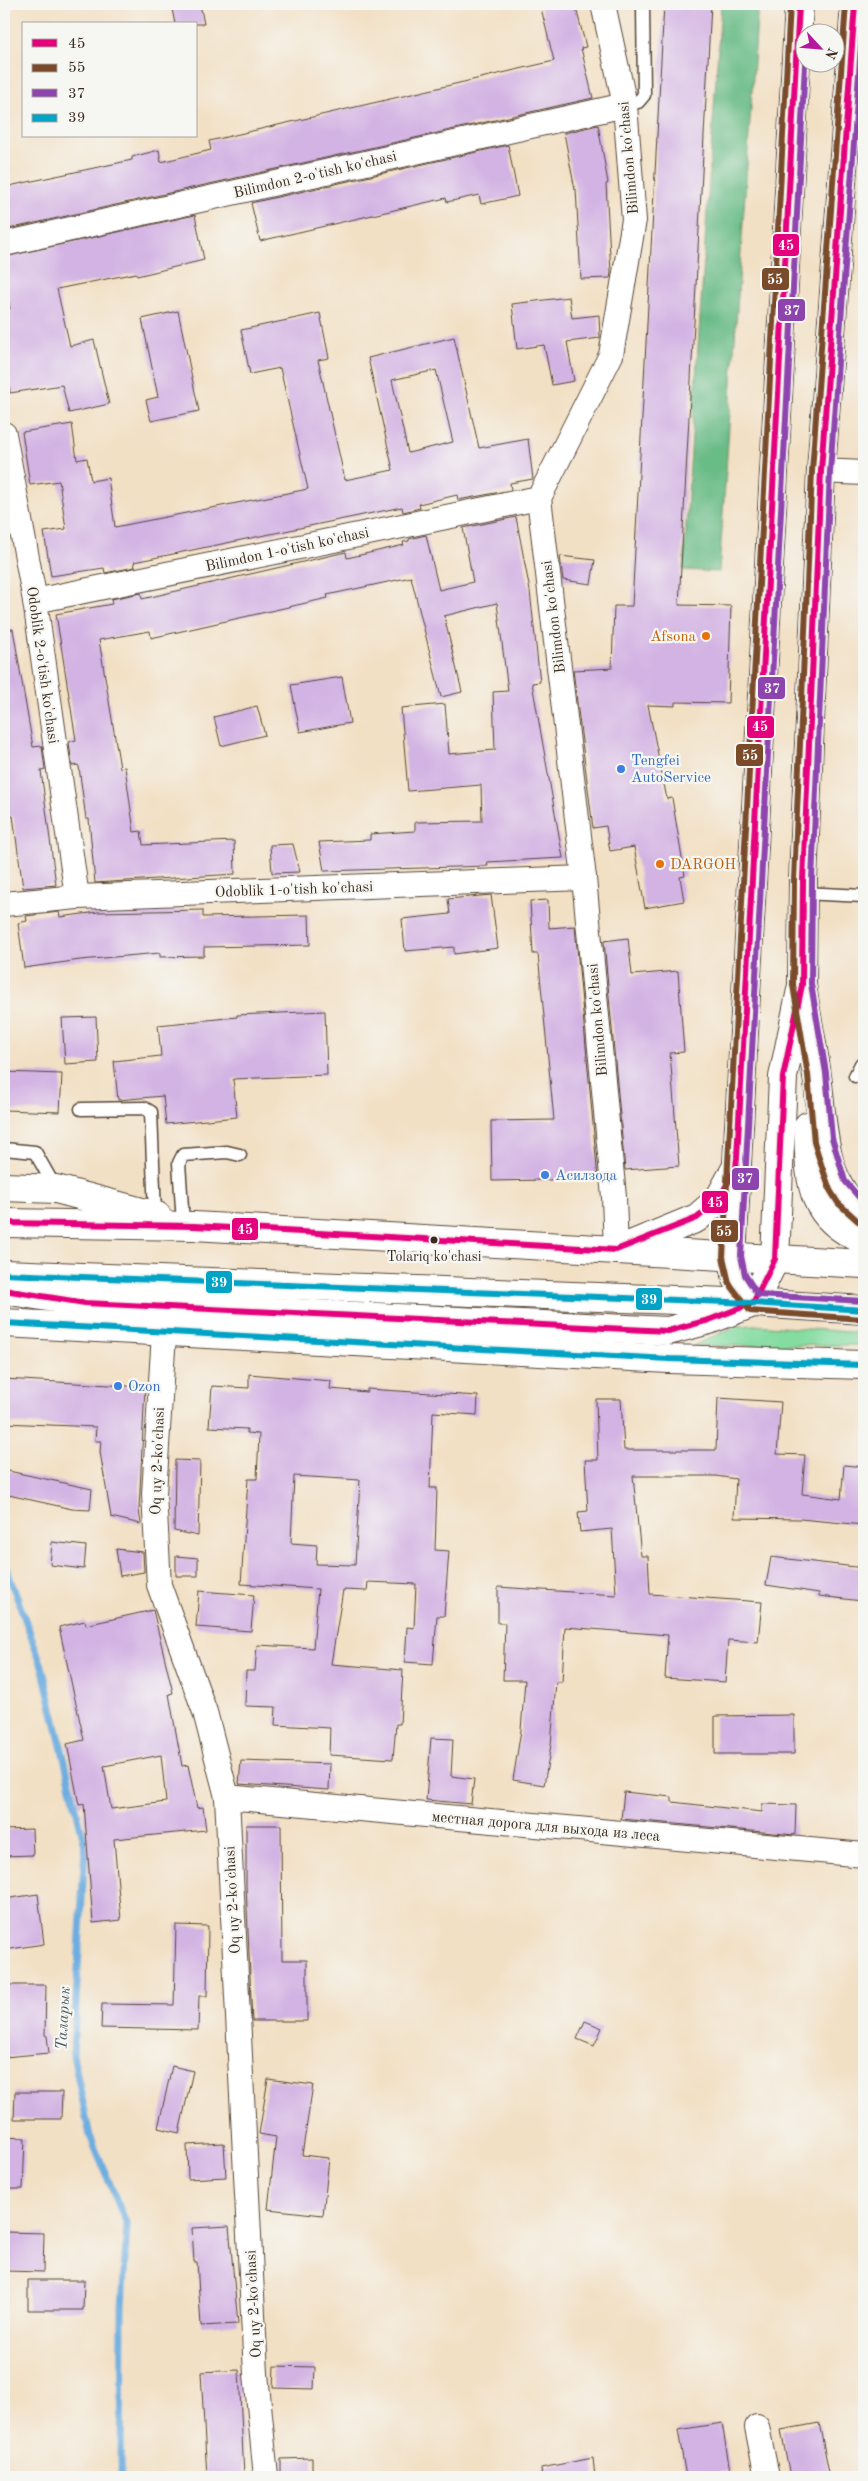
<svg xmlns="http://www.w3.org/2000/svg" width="868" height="2481" viewBox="0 0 868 2481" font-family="'Old Standard TT',serif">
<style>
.green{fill:#84dca1;stroke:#608360}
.forest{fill:#6bbc87;stroke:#537352}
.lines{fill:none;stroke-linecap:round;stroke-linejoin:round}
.stream{stroke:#6dade0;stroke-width:7}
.building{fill:#d3b3e3;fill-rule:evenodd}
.lane-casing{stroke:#564537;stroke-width:15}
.street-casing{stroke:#564537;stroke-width:26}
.secondary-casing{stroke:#564537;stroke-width:30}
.primary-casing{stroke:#564537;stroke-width:30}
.lane{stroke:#fff;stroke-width:12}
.street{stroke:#fff;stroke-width:24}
.secondary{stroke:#fff;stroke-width:28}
.primary{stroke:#fff;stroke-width:28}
.bus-1-casing{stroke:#f6f6f2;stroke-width:10}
.bus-2-casing{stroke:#f6f6f2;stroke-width:10}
.bus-3-casing{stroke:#f6f6f2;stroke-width:10}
.bus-4-casing{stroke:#f6f6f2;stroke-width:10}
.bus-1{stroke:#e5007d;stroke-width:6}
.bus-2{stroke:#7a4b2a;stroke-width:6}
.bus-3{stroke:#8e44ad;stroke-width:6}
.bus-4{stroke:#03a3c5;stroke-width:6}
.food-dot{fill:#e8710a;stroke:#f6f6f2;stroke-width:2}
.shop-dot{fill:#3f7fe0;stroke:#f6f6f2;stroke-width:2}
.bus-dot{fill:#3b2a1e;stroke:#f6f6f2;stroke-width:2}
.labels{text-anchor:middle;stroke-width:4.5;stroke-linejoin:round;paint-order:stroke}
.bus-label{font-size:14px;fill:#3b2a1e;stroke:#f6f6f2}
.street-label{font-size:15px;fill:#3b2a1e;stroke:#f6f6f2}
.food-label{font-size:15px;fill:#c56008;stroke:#f6f6f2;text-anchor:end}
.shop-label{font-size:15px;fill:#366cbe;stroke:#f6f6f2;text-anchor:start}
.water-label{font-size:16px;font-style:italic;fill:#4c5862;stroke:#f6f6f2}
.line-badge{stroke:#f6f6f2;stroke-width:2}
.badge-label{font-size:14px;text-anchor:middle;font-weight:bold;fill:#fff}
</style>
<rect width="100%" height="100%" fill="#f6f6f2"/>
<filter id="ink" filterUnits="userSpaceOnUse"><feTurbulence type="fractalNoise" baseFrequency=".02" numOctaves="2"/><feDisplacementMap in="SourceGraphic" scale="10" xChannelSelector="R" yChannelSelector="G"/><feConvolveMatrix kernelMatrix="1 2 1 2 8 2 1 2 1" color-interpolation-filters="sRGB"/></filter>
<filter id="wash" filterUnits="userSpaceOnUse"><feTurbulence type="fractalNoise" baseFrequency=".0096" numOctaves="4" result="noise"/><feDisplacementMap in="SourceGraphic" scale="20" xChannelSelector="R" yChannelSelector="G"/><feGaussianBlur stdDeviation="1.12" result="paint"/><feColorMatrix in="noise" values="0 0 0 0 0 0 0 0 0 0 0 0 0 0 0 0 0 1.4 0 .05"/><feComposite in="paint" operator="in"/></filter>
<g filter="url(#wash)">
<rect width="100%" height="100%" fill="#f2e0c5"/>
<path class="green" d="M754 1325 864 1333V1345L693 1346 736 1326Z"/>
<path class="forest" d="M721 4H758L719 572 683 570Z"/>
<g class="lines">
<path class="stream" d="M4 1562 42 1666 85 1846 73 2055 90 2136 127 2225 122 2307 121 2477"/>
</g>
<g id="blocks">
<g class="building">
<path d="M171 4H200L204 24H175Z"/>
<path d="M540 4H575L586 47 581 48 593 98 4 230V187L132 160V157L159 150 161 162 211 150 209 141 554 61Z"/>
<path d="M664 4H711L679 605 731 606 728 703 675 702V706L648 705 667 799 672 798 685 876 680 877 684 901 645 908 634 847 610 851 606 826 593 828 573 670 612 668 614 606H632Z"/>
<path d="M598 125 608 183 606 184 611 273 610 278 581 279 576 189 575 190 564 133Z"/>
<path d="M508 145 518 196 481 204 479 195 447 202 446 198 260 241 251 203Z"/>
<path d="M195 215 204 260 137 276 136 273 57 289 70 346 94 340 109 404 69 413 62 385 10 393 4 342V310L10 309 4 274V257Z"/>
<path d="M569 297 572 318 599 315 600 338 567 342 574 381 552 385 544 345 517 349 512 304Z"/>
<path d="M178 311 199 411 151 421 146 400 158 397 142 319Z"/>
<path d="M320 313 329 358 318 360 345 480 393 470 368 358 454 337 479 448 528 439 533 479 510 483 511 490 458 500 457 495 419 504 420 508 403 512 402 507 134 562 135 567 105 573 104 568 51 576 44 532 66 529 59 481 30 485 22 432 72 424 77 460 87 458 91 481 108 478 115 527 308 489 280 368 250 374 241 330ZM436 370 453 442 408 453 392 380Z"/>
<path d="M516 517 530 591 540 682 532 683 563 858 487 862 488 866 324 871 319 842 370 840V834L415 831V822L482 821 481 785 408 791 401 708 445 704 449 754 495 750 493 692 508 691 497 603 444 616 462 692 441 697 411 577 327 595 328 598 151 638 150 631 99 640 120 768 125 767 134 832 141 831 143 845 234 841 235 874 95 883 89 819H86L79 767 78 765 72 766 69 742 76 740 56 614 112 604 111 599 141 593 142 599 346 552 347 558 404 545 403 542 409 541V539L426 535 439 590 473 582 463 528Z"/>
<path d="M560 556 595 560 591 584 563 580Z"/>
<path d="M13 629 33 747 42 746 45 770 41 771 56 885 23 888 13 816 4 818V630Z"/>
<path d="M342 677 350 723 300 732 291 685Z"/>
<path d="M257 706 265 735 221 746 214 717Z"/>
<path d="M293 844 300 872 272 873 270 845Z"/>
<path d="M491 895 498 948 454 954V947L405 951 402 919 450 914 448 899Z"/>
<path d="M548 900 549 928 575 926 598 1179 492 1181 491 1121 554 1120 538 954H533L530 901Z"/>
<path d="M203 910V917L309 915 310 945 204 947V956L160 957V953L80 960 24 968 18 923 27 921 26 916 59 912 60 917 98 912Z"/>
<path d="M628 938 632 975 678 971 684 1052 670 1053 679 1166 625 1170 604 941Z"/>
<path d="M325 1011 327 1075 233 1079 237 1117 166 1124 163 1096 118 1100 114 1061 161 1056 158 1025 237 1017V1015Z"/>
<path d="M96 1017 98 1062 65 1064 62 1018Z"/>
<path d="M4 1072 62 1074 60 1112 4 1110Z"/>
<path d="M249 1374 331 1381 330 1389 367 1392V1389L478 1396 477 1415 433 1412 430 1488H437L435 1550 449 1551 444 1616H437L433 1664 405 1662 407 1627 414 1628 416 1584 368 1582 367 1591 343 1590 331 1664 403 1670 400 1724H396L393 1759 329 1755 330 1728 275 1725 276 1707 245 1706 246 1671H255L257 1645 313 1648 318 1589 241 1584 248 1479H257L259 1434 247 1433V1429L209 1427 212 1386 249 1388ZM294 1476 360 1480 355 1565 316 1564 317 1545 291 1543Z"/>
<path d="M4 1379 145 1387 139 1510 141 1524 111 1517 100 1452 101 1441H95L96 1427 4 1423Z"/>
<path d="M718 1398 781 1402 777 1454 805 1455 802 1494 841 1499 844 1465 864 1467V1525L800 1519 734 1518 736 1479 716 1476H633L641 1556H648L650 1594 762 1602 758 1642 728 1640 725 1682 665 1678 668 1635 565 1627 562 1682H556L551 1745 544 1785 513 1780 521 1730 525 1680H503L505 1623H498V1587L616 1595 612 1529 580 1532 578 1512 588 1511 585 1460H598L596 1399H621L624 1450H716Z"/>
<path d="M175 1460 200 1461 198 1536 174 1531Z"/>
<path d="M4 1470 92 1489 90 1510 72 1509 4 1494Z"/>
<path d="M52 1542 86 1546 84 1569 50 1565Z"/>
<path d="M116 1549 143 1552 144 1572 120 1576Z"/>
<path d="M176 1556 198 1558V1576H176Z"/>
<path d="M771 1557 864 1568 862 1601 819 1596V1593L766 1585Z"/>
<path d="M199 1591 254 1595 251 1631 196 1627Z"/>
<path d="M153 1610 173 1693 169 1694 182 1766 188 1765 197 1808 203 1807 206 1830 114 1839 121 1920 93 1923 84 1804 79 1805 67 1744 84 1740 59 1627 85 1621 86 1625ZM161 1755 166 1802 111 1809 104 1766Z"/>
<path d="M794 1715V1754H715V1716Z"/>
<path d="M431 1738 453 1739 451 1776 474 1779 471 1804 426 1800Z"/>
<path d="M241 1761 330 1764 329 1790 239 1784Z"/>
<path d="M624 1792 672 1797V1802L762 1812V1804L796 1805 795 1835 621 1819Z"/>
<path d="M246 1825H281L282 1960H307V2021H252L246 1885Z"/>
<path d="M32 1829 33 1855 4 1856V1830Z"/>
<path d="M38 1894 44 1944 4 1950V1899Z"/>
<path d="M176 1925 208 1926 207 1996H199L198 2030 101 2028 102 2004 174 2005Z"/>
<path d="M4 1985H46L45 2035 47 2036 49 2053 4 2057Z"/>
<path d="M585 2021 602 2028 594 2046 577 2039Z"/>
<path d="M172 2066 193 2071 179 2133 158 2128Z"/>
<path d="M268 2079 313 2085 302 2155 329 2158 323 2215 268 2209 276 2137 259 2134Z"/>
<path d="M15 2092H62L61 2119H14Z"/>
<path d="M4 2137 25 2138 23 2189H4Z"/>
<path d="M224 2143 226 2177 188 2179 187 2145Z"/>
<path d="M229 2226 238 2324 201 2326 197 2262H194L192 2228Z"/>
<path d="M4 2232 44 2233 43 2272 4 2271Z"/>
<path d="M28 2280H84L83 2310H28Z"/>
<path d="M274 2366 315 2367 314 2389 273 2388Z"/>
<path d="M239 2370 244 2477H207L201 2372Z"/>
<path d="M722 2423 730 2471 686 2477 678 2430Z"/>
<path d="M819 2423 830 2477H790L781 2430Z"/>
<path d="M312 2458V2477H281V2459Z"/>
<path d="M593 2458 595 2477H542L541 2468Z"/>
</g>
</g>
</g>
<g filter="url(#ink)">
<use href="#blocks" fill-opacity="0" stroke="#564537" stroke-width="1"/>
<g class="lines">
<g class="lane-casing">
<g id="lane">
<path d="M625 105 638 102 644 95 643 4"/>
<path d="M802 893 864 896"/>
<path d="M855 1076 861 1064 864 1065"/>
<path d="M81 1109 144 1108 151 1112 155 1215"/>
<path d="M4 1149 35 1152 56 1189"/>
<path d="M183 1223 179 1163 183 1155 227 1152 240 1155"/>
</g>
</g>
<g class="street-casing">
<g id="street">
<path d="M603 4 625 105 634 220 611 355 539 498 584 878 614 1197 616 1250"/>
<path d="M4 244 625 105"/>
<path d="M4 434 35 601 77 897"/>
<path d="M821 471 864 473"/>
<path d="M35 601 539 498"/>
<path d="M4 904 77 897 584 878"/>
<path d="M164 1333 154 1494 159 1585 205 1712 227 1797 256 2374 266 2477"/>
<path d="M227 1797 864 1855"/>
<path d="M757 2427 767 2477"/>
</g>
</g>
<g class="secondary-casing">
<g id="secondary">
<path d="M732 1257 799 4"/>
<path d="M775 1259 783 1077 802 985 803 880 821 471 855 4"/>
<path d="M4 1323 669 1359 864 1365"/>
</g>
</g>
<g class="primary-casing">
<g id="primary">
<path d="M802 985C806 1015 813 1045 817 1076 824 1125 820 1181 864 1215"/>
<path d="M808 1126C810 1179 807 1217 864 1240"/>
<path d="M4 1187 56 1189 157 1216"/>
<path d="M4 1223 194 1226 864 1264"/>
<path d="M626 1247 697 1218 719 1199 736 1168"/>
<path d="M732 1257 737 1279 753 1303"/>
<path d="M4 1274 753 1303 864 1310"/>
<path d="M4 1290 85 1303 668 1331 709 1320 753 1303 775 1259"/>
</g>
</g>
<use href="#lane" class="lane"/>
<use href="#street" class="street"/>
<use href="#secondary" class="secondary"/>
<use href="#primary" class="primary"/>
<g class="bus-1-casing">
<g id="bus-1">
<path d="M4 1223 194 1226 616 1250 697 1218 719 1199 736 1168 737 1158 799 4"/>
<path d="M4 1290 85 1303 668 1331 709 1320 753 1303 775 1259 783 1077 802 985 803 880 821 471 855 4"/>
</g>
</g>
<g class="bus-2-casing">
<g id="bus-2">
<path d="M790 4 723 1257 729 1283 750 1311 863 1319"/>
<path d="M846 4 812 471 794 880 793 985 808 1075 814 1142 821 1164 830 1190 838 1203 858 1221"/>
</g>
</g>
<g class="bus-3-casing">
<g id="bus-3">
<path d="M864 5 830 472 812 880 811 984 826 1073 832 1138 845 1181 864 1203"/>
<path d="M806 46 741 1256 745 1275 758 1295 864 1301"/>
</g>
</g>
<g class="bus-4-casing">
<g id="bus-4">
<path d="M4 1274 753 1303 864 1310"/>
<path d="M4 1323 669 1359 864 1365"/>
</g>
</g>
<use href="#bus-1" class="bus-1"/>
<use href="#bus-2" class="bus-2"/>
<use href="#bus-3" class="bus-3"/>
<use href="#bus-4" class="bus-4"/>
</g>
</g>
<g class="food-dot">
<circle cx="706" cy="636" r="5"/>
<circle cx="660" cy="864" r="5"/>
</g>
<g class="shop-dot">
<circle cx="621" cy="769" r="5"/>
<circle cx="545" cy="1175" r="5"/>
<circle cx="118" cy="1386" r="5"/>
</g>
<circle class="bus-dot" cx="434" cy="1240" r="4.5"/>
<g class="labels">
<g class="bus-label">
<text x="434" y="1261">Tolariq ko'chasi</text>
</g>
<g class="street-label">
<text transform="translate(628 158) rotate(-95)" y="5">Bilimdon ko'chasi</text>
<text transform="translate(315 174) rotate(-13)" y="5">Bilimdon 2-o'tish ko'chasi</text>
<text transform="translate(287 549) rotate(-12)" y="5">Bilimdon 1-o'tish ko'chasi</text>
<text transform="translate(553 617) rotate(-97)" y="5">Bilimdon ko'chasi</text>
<text transform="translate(43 665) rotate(82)" y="5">Odoblik 2-o'tish ko'chasi</text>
<text transform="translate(294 889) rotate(-2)" y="5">Odoblik 1-o'tish ko'chasi</text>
<text transform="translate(597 1020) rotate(-95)" y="5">Bilimdon ko'chasi</text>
<text transform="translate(157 1461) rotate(-88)" y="5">Oq uy 2-ko'chasi</text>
<text transform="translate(546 1826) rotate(5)" y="5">местная дорога для выхода из леса</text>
<text transform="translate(232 1900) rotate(-93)" y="5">Oq uy 2-ko'chasi</text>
<text transform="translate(253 2304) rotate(-93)" y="5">Oq uy 2-ko'chasi</text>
</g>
<g class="food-label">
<text x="696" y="641">Afsona</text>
<text x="670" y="869" text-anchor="start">DARGOH</text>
</g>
<g class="shop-label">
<text x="631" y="765">Tengfei<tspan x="631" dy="17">AutoService</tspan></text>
<text x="555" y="1180">Асилзода</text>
<text x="128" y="1391">Ozon</text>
</g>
<g class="water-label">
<text transform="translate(62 2018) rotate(-87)" y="6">Таларык</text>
</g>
</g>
<g class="line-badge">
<rect x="772" y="233" width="28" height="24" rx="5" fill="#e5007d"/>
<rect x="761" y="267" width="29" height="24" rx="5" fill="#7a4b2a"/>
<rect x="777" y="298" width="29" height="24" rx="5" fill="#8e44ad"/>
<rect x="757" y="676" width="29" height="24" rx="5" fill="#8e44ad"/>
<rect x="746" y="715" width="29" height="24" rx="5" fill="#e5007d"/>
<rect x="735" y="743" width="29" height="24" rx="5" fill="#7a4b2a"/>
<rect x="731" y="1167" width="29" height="24" rx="5" fill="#8e44ad"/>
<rect x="701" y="1190" width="28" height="24" rx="5" fill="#e5007d"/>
<rect x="231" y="1217" width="28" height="24" rx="5" fill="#e5007d"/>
<rect x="710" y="1219" width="29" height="24" rx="5" fill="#7a4b2a"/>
<rect x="205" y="1270" width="28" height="24" rx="5" fill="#03a3c5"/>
<rect x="635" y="1287" width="28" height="24" rx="5" fill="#03a3c5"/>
</g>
<g class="badge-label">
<text x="786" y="250">45</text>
<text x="775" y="284">55</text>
<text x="792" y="315">37</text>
<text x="772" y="693">37</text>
<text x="760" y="731">45</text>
<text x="750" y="760">55</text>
<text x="745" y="1183">37</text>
<text x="715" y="1207">45</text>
<text x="245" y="1234">45</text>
<text x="724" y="1236">55</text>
<text x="219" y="1287">39</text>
<text x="649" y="1304">39</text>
</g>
<rect width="868" height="2481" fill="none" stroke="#f6f6f2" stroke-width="20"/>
<rect x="22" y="22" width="175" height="115" fill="#f6f6f2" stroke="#aba49d"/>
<rect x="32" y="39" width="25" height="8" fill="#e5007d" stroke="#aba49d"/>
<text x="68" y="48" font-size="15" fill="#3b2a1e">45</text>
<rect x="32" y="64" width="25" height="8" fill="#7a4b2a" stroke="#aba49d"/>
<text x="68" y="72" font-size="15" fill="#3b2a1e">55</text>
<rect x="32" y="89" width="25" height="8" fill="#8e44ad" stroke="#aba49d"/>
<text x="68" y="98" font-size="15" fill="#3b2a1e">37</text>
<rect x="32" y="114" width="25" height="8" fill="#03a3c5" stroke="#aba49d"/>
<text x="68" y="122" font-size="15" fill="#3b2a1e">39</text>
<g transform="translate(820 48) rotate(116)"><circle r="24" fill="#f6f6f2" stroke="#aba49d"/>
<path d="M0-4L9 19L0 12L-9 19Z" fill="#b5179e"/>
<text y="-8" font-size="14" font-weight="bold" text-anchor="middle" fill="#3b2a1e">N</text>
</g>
</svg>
